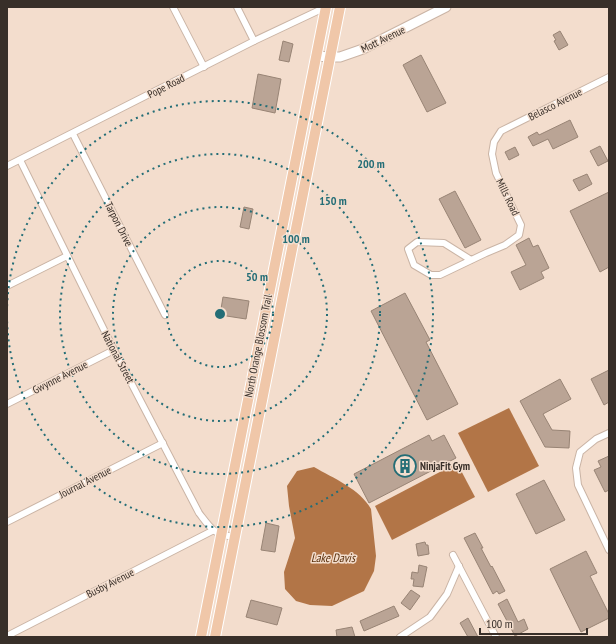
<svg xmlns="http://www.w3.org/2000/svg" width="616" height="644" viewBox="0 0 616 644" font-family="'PT Sans Narrow',sans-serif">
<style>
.water{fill:#b27547}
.building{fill:#baa495;stroke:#988475}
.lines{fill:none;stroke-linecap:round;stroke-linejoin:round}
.street-casing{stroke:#cab4a5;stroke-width:8}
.secondary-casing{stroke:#cab4a5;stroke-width:11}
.primary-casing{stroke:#fff;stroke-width:12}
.street{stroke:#fff;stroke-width:6}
.secondary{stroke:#fff;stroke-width:9}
.primary{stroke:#f0c7a9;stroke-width:10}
.ring{fill:none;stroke:#236d76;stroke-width:2;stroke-dasharray:2 4}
.labels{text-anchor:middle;stroke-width:3;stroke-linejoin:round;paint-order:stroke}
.street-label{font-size:11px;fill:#382f29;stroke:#f3ddcd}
.poi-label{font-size:11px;font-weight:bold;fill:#382f29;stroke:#f3ddcd;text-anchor:start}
.water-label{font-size:12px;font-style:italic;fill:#5b310d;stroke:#f3ddcd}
.centre{fill:#236d76;stroke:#f3ddcd;stroke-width:2}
.ring-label{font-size:12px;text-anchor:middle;font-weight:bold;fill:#236d76;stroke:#f3ddcd;stroke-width:3;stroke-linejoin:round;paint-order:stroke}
</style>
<rect width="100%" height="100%" fill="#f3ddcd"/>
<g class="water">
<path d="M509 408 539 466 488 492 458 433Z"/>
<path d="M457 463 475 497 392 540 375 506Z"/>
<path d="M314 467C333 478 360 489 371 509L376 556 374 571 364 591 332 606 310 605 296 601 285 589 284 572 295 538 289 506 287 486 297 471Z"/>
</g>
<g class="building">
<path d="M560 31 568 45 559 50 554 41 556 40 553 35Z"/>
<path d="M283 41 293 44 289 62 279 60Z"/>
<path d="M421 55 446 103 427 112 403 65Z"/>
<path d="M258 74 281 79 275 113 252 108Z"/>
<path d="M570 120 578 137 553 149 548 139 533 146 528 137 537 132 539 135Z"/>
<path d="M600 146 608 161 598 166 590 151Z"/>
<path d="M515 147 519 155 509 160 505 152Z"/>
<path d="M587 174 592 184 579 191 573 180Z"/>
<path d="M455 191 481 240 465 248 439 199Z"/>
<path d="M609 192V267L600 272 570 211Z"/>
<path d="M244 207 253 209 249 229 240 227Z"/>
<path d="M529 238 533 247 538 245 549 268 541 272 544 278 520 290 511 272 526 265 516 245Z"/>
<path d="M405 293 430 340 426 342 458 404 427 420 371 311Z"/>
<path d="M223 297 249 301 246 319 220 315Z"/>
<path d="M609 370V402L604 405 591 379Z"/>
<path d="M560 379 571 399 543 414 552 430 570 431 569 448 545 447 520 401Z"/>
<path d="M429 435 432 441 444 435 456 458 369 503 354 474Z"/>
<path d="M609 456V490L605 492 594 470 601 467 598 461Z"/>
<path d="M544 480 565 520 536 534 516 494Z"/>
<path d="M266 523 279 526 275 552 261 550Z"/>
<path d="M475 533 483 548H481L491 567 492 566 505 591 499 594 497 591 493 594 464 538Z"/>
<path d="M425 542 426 545H428L429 554 418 556 416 544Z"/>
<path d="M586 551 597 573 590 576 609 614V618L581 632 550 569Z"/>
<path d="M419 565 427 567 423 587 413 586 414 579H411L412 572 418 573Z"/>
<path d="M411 590 420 596 410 610 401 603Z"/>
<path d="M507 599 518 622 524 619 528 629 515 636 498 604Z"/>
<path d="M251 600 282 608 277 625 246 617Z"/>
<path d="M394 606 399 616 364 631 360 621Z"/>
<path d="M468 618 478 637H468L460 623Z"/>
<path d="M352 627 355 637H337L336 630Z"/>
</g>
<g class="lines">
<g class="street-casing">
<g id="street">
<path d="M173 7 204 67"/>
<path d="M237 7 254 41"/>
<path d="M73 134 165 315"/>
<path d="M20 160 114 350 199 513C212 530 213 534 235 537"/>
<path d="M7 166 254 41 326 7"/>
<path d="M471 260 444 243 417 242 408 249 414 265 431 275H440L486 253 505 245 519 235 521 225 496 173 492 154 494 142 501 131 609 77"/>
<path d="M7 286 67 256"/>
<path d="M7 404 114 350"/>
<path d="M609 433 596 439 580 452 576 468 578 485 609 550"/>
<path d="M7 522 163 443"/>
<path d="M453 555 496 637"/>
<path d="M7 636 212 531"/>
<path d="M400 637 430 617 447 594 459 566"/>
</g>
</g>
<g class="secondary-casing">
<path id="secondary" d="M316 56 330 57H340L363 49 446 7"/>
</g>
<g class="primary-casing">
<g id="primary">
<path d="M201 637 326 7"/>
<path d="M215 637 340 7"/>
</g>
</g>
<use href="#street" class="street"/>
<use href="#secondary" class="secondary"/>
<use href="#primary" class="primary"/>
</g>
<g class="ring">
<circle cx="220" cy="314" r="53"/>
<circle cx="220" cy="314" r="107"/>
<circle cx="220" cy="314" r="160"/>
<path d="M7 312A213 213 0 1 1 7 316"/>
</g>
<defs>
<g id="building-ring" transform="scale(1.15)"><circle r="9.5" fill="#f3ddcd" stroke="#236d76" stroke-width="1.5"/><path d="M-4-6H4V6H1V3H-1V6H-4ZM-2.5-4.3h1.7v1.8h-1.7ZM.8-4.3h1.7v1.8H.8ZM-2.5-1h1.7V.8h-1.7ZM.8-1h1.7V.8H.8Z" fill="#236d76"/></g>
</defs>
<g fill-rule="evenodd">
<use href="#building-ring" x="405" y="466"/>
</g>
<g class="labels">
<g class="street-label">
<text transform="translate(383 39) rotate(-26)" y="4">Mott Avenue</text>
<text transform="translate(166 86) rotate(-27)" y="4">Pope Road</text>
<text transform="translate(555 104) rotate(-27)" y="4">Belasco Avenue</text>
<text transform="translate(508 197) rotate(64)" y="4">Mills Road</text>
<text transform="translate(119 224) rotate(63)" y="4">Tarpon Drive</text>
<text transform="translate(258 346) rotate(-79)" y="4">North Orange Blossom Trail</text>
<text transform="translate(118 357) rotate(62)" y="4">National Street</text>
<text transform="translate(60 377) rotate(-27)" y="4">Gwynne Avenue</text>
<text transform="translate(85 482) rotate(-27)" y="4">Journal Avenue</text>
<text transform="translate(110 583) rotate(-27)" y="4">Busby Avenue</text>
</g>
<g class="poi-label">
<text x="420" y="470">NinjaFit Gym</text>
</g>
<g class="water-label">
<text x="333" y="562">Lake Davis</text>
</g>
</g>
<circle cx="220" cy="314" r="6" class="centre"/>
<g class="ring-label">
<text x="371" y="168">200 m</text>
<text x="333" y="205">150 m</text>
<text x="296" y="243">100 m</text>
<text x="257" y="281">50 m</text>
</g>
<rect width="616" height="644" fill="none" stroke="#382f29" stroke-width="16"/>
<path d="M480 628v6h107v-6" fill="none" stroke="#382f29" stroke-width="2"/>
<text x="486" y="628" font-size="12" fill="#382f29" stroke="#f3ddcd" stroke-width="3" paint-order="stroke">100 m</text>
</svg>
